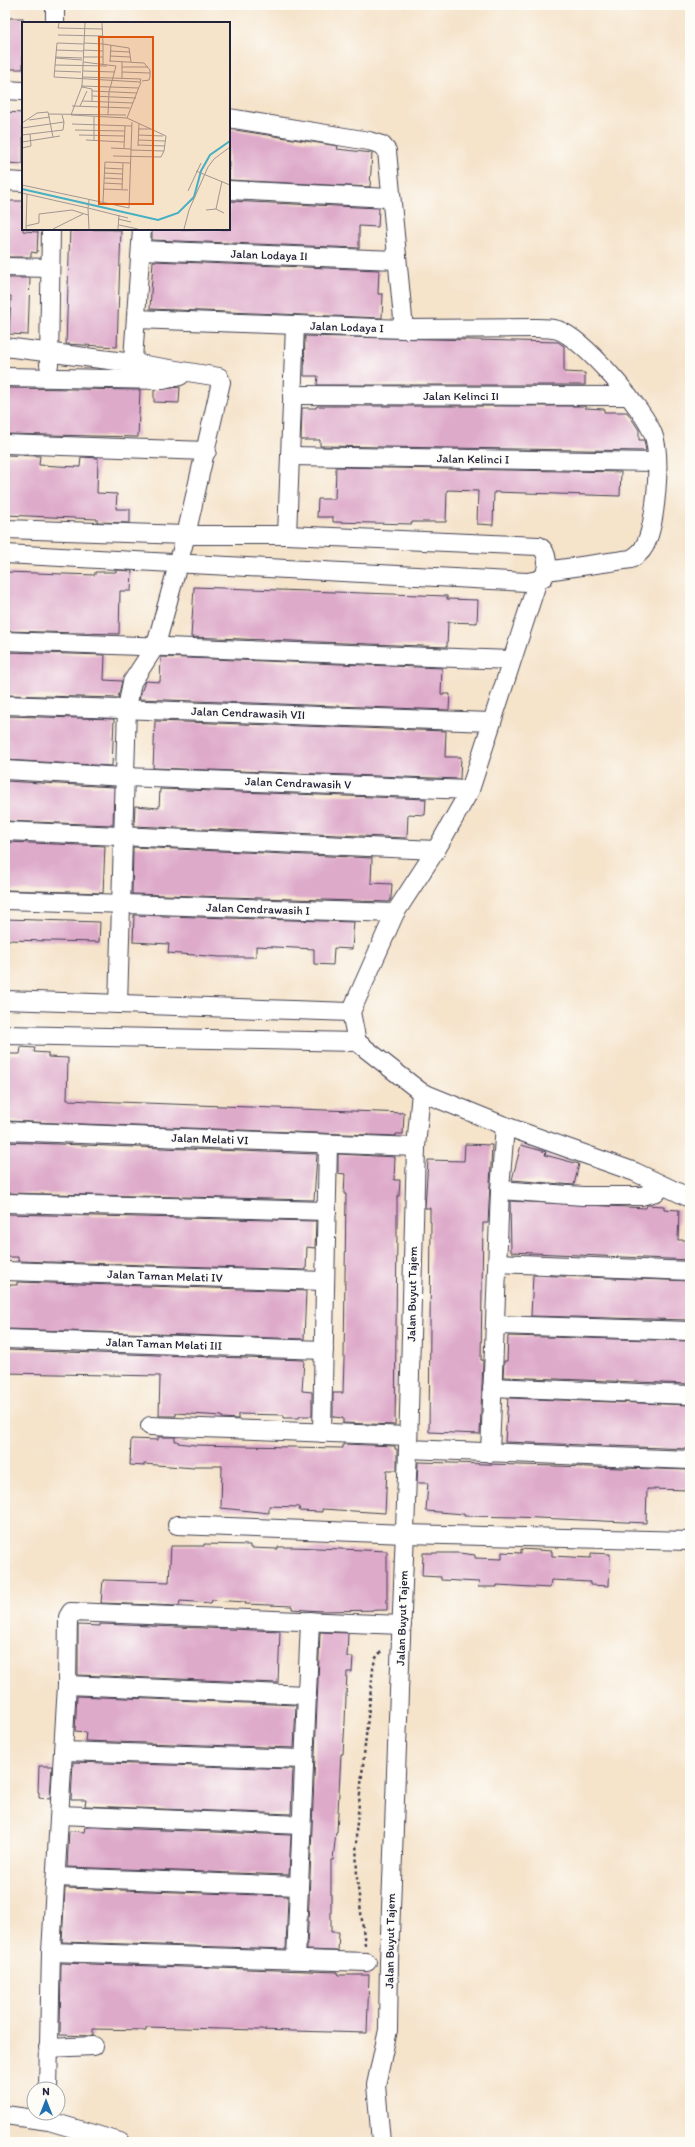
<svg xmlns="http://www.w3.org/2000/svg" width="695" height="2147" viewBox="0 0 695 2147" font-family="Itim,sans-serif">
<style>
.building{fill:#deaaca}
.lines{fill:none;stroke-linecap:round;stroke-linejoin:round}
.minor-casing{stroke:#423f50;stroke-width:20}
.path{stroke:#423f50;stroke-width:2.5;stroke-dasharray:3 3;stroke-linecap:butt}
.minor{stroke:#fff;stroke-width:18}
.labels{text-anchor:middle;stroke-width:4;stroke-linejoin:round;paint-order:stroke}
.street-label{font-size:12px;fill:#22223b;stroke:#fdfcf7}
.inset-river{fill:none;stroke:#45afc3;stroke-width:2}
.inset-road{fill:none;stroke:#a19691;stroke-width:1}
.view{fill:#de560e;fill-opacity:0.15;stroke:#de560e;stroke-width:2}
.inset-edge{fill:none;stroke:#22223b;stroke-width:2}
</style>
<rect width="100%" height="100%" fill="#fdfcf7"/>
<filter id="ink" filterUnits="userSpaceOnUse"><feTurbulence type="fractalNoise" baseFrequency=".025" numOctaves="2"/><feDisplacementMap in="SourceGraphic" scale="8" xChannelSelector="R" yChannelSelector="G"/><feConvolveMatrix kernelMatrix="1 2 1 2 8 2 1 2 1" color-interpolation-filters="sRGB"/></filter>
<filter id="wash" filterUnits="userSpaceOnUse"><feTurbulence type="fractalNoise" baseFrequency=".012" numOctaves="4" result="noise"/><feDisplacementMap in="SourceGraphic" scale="16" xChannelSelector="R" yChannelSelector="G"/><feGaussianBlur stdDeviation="0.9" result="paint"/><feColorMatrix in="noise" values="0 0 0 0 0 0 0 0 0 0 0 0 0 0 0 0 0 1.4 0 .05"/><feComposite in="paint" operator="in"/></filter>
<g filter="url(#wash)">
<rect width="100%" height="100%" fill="#f5e3ca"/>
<g id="blocks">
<g class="building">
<rect x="5" y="18" width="18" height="51"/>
<path d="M5 112 23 113V164L5 163Z"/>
<path d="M229 129 338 146 337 149 372 153 370 187 229 180Z"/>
<path d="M5 201H23V231L38 232 37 253 31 252V257H5Z"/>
<path d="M229 201 379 208 378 227 359 226V248L152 240V229H229Z"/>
<path d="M70 229 121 230 117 347 66 344Z"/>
<path d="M153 261 379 270 378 294H383L382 318 150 309Z"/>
<path d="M5 278H30L28 335 9 334 11 296 5 295Z"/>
<path d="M305 336 558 342 564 346V372L585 373V385H317L318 376H304Z"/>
<path d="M180 387 179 403 154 402V390Z"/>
<path d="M5 388 140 390 138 437 5 434Z"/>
<path d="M317 406H585V408L604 409V412H627L639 430V440H644L646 451 320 446V440H301L302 408H316Z"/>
<path d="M5 455 40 456 39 465 58 466 80 467 81 457 98 458 97 493 117 494 116 509H130V523L97 522V519L5 515Z"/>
<path d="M336 467 621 472 620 496 494 492 493 525 477 524 478 491 447 490 446 522H412V524L333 522V517H317L318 499H335Z"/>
<path d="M116 570 132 571 131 591H120L119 634 5 631V572L95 575V572H116Z"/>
<path d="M194 587 447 596V599L478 600 477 623 448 622 447 647 191 637Z"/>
<path d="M5 652 105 655 104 680 122 681 118 698 5 695Z"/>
<path d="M161 657 442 668 441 694H450L449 710 139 699 145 681 160 682Z"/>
<path d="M5 716 114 719 112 766 5 760Z"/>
<path d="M155 721 446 731 445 757H461L460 779 153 768Z"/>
<path d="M5 781 114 787 113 825 5 821Z"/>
<path d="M160 789 426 799 425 815 408 814 407 838 134 826 135 806 159 808Z"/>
<path d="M5 842 105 846 103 893 5 890Z"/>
<path d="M133 847 372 858 371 883 392 884 391 899 389 902 132 894Z"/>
<path d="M134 915 354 922 352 949 334 948 333 965 314 964V949L256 946V957H220L168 953 169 944 133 942Z"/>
<path d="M5 919 100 922 99 942 5 940Z"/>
<path d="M21 1047 35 1048 34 1052 48 1053V1057L68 1058 67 1100 404 1113 403 1134H396V1136L6 1121V1054H20Z"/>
<path d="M5 1142 317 1154 314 1200 5 1193Z"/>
<path d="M465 1144 492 1145 488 1223H483L481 1360H483L480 1434 429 1432 431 1222H430V1208H425L428 1160 464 1161Z"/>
<path d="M521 1145 546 1152 545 1155 579 1164 574 1185 512 1180Z"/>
<path d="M338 1154 395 1157 394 1180H400L399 1196H397V1232L395 1425 343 1423V1418L333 1417V1393H343L344 1359 346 1194H344L345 1174 338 1173Z"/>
<path d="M510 1201 646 1208 647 1205 664 1206V1209L679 1210 678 1240H690V1260L511 1252Z"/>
<path d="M5 1214 316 1221 315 1248 307 1247 306 1270 18 1261V1257H5Z"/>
<path d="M533 1275 690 1281V1320L531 1316Z"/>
<path d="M17 1282 306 1291 304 1339 7 1329 6 1285H17Z"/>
<path d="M508 1336 690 1341V1384L503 1377 504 1361H507Z"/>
<path d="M7 1350 304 1360 302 1391 312 1392V1416H300L299 1418H284V1415L238 1414V1419L222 1418V1416L176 1413V1416H159L160 1376 5 1373Z"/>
<path d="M508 1398 690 1405V1449L505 1442Z"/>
<path d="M158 1437H175V1441H178V1443L195 1445 339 1448H343V1444L395 1446V1449H397V1470H387L385 1513 322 1509V1512L299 1511 300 1507 269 1506V1513L221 1508 222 1466H194V1468L144 1464V1466L130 1465 131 1439 158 1440Z"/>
<path d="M418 1462 690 1470V1490L647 1489 646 1523 517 1517 464 1516V1514L426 1511 428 1483H417Z"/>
<path d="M204 1544 250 1545V1548L278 1549V1547H294L387 1551V1610L321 1611 292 1609V1606L245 1604 246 1602 212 1600 211 1603 180 1601 179 1606 101 1603 103 1580 169 1582 171 1546H204Z"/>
<path d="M521 1549 552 1551V1556L591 1558V1553L610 1554 609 1586 590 1585V1582L551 1580 550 1588 497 1585V1587H478L479 1582 441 1580V1577L422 1576 423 1553H459L475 1555V1558L502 1559V1552L521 1553Z"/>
<path d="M100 1624 280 1631 278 1683 78 1675V1625L100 1626Z"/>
<path d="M320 1632 348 1633 347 1657H353L352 1672H347L345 1722 343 1754H341L337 1832H336L333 1860H331V1932H339L338 1951 307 1950Z"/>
<path d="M77 1696 296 1705 294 1748 85 1741 86 1732 75 1731Z"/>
<path d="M73 1762 293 1769 291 1814 85 1806 86 1800H71Z"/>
<path d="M39 1766H52L50 1799 39 1798V1792H38Z"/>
<path d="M85 1827 291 1835 289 1875 67 1867 69 1831 84 1832Z"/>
<path d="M65 1888 288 1896 286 1949 62 1942Z"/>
<path d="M61 1963 337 1972 339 1975H369L367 2033 146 2027V2030L93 2029V2036L60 2035Z"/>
</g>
</g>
</g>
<g filter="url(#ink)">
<use href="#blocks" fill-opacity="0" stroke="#423f50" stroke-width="1"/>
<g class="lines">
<g class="minor-casing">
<g id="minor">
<path d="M55 5V23"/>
<path d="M5 90 23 91"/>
<path d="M229 118 369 141 382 145 387 151 404 329"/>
<path d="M5 181 23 182"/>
<path d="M229 190 390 198"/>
<path d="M141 250 396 260"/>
<path d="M5 267 50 268"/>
<path d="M136 319 404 329 536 328C543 328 551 328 558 330 584 339 643 408 653 434 662 455 656 527 644 547 641 553 636 556 631 559L546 571"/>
<path d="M5 347 133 363 219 377 221 382 186 535 156 645 132 682 127 708 118 1004"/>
<path d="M49 365 51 229"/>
<path d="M132 374 142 229"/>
<path d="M5 377 163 380 180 376"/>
<path d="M292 395 629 396"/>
<path d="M5 444 207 451"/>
<path d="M290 456 656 462"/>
<path d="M5 529 186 535H287L539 546C549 553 548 566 544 577L538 580 527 582 5 554"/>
<path d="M287 535 295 325"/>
<path d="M538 580 470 790 436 850 395 913 351 1012 357 1042 421 1092 505 1126 635 1172 690 1198"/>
<path d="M5 641 511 660"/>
<path d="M5 705 491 722"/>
<path d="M5 770 125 777 470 790"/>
<path d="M5 831 436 850"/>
<path d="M5 900 395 913"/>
<path d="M5 1000 351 1012"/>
<path d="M5 1035 357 1042"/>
<path d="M5 1131 416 1147"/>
<path d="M500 1190 583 1196H641L656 1192 664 1186"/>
<path d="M5 1203 327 1211"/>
<path d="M498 1263 690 1271"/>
<path d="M5 1271 325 1281"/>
<path d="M495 1325 690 1331"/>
<path d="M5 1339 324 1350"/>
<path d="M492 1387 690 1395"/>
<path d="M150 1426 408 1436"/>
<path d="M322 1433 328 1144"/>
<path d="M408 1449 690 1460"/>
<path d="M490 1453 500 1190 505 1126"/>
<path d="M177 1525 405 1534 690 1541"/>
<path d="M67 1685 306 1695"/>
<path d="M63 1751 304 1759"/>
<path d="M60 1815 301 1825"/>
<path d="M56 1877 299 1886"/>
<path d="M51 1952 367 1962"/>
<path d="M296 1959 310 1621"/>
<path d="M48 2048 94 2046"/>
<path d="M48 2089 51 1952 67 1685 68 1617 71 1612 402 1625"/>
<path d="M5 2115 49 2121 120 2142"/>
<path d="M381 2142 376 2085 388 2030 389 1962 408 1449 416 1147 421 1092"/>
</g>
</g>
<path class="path" d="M365 1945 357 1880 356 1832 373 1669 375 1659 382 1651"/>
<use href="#minor" class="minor"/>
</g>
</g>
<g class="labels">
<g class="street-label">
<text transform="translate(269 255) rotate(2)" y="4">Jalan Lodaya II</text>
<text transform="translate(347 327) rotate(2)" y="4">Jalan Lodaya I</text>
<text x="461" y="400">Jalan Kelinci II</text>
<text transform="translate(473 459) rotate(1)" y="4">Jalan Kelinci I</text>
<text transform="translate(248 713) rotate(2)" y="4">Jalan Cendrawasih VII</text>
<text transform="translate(298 783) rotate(2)" y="4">Jalan Cendrawasih V</text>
<text transform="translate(258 909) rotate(2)" y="4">Jalan Cendrawasih I</text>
<text transform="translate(210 1139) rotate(2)" y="4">Jalan Melati VI</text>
<text transform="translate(165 1276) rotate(2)" y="4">Jalan Taman Melati IV</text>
<text transform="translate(412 1294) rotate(-89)" y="4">Jalan Buyut Tajem</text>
<text transform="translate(164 1344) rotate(2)" y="4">Jalan Taman Melati III</text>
<text transform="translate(402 1618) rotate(-88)" y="4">Jalan Buyut Tajem</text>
<text transform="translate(390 1941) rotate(-89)" y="4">Jalan Buyut Tajem</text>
</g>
</g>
<g transform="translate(22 22)">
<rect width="208" height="208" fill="#f5e3ca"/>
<path class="inset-river" d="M0 167 136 198 156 191 172 175 179 149 188 133 208 119"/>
<path class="inset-road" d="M37 1 36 6 81 7M63 1 60 64 49 93 105 96M80 1 81 22 107 26 109 40M36 13 81 14M62 21 81 22V43M62 22 35 21 32 55 118 60 119 57M34 28 61 29M61 28 81 29M88 29 108 30M88 34 108 35M33 35 60 36M61 35H81M33 36 60 38M88 39 122 41 128 48V55L127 58 120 59M61 40 94 44 87 70 86 93M88 40 89 23M33 43 85 44M100 45H126M32 49 59 50M61 49 93 50M100 50 128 51M60 55 119 57M100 56V40M59 64 117 66M60 65 70 67V79M70 69 115 71M70 74 114 76M60 79 111 81M50 84 108 86M58 84 65 69M27 92 104 93M7 98 28 95M0 101 15 91 26 90 31 115M50 102 110 104M0 106 42 100 40 93M116 107H129M53 108 103 109M0 113 41 108 42 100M57 113 102 114M116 113 141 114M64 118 102 120M116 118 143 119M72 119V95M0 120 38 114M116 123 143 124M116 124 117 102M0 126 9 124 8 112M89 126 109 127M102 126 103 104M109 128 142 129M91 134 139 135 142 129 144 114 105 96 119 60M82 146 101 147M174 149 208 163M82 151 101 152M82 156 101 157M82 161 100 162M0 163 107 186 110 100M81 167 106 168M100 167 101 141M166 169 179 141M0 171 66 186 67 207M67 178 66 186 106 196M81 180 83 140 108 141M194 187 200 159M184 188 194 187 202 191M96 197 109 200M97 203 116 207M4 204 17 201V192L50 188 66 193M4 207 5 172M31 207 61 192M96 207 97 193M162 207 167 188 186 145 192 137 208 125"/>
<path class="view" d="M77 15H131V182H77Z"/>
<rect width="208" height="208" class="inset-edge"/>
</g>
<rect width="695" height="2147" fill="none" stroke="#fdfcf7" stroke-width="20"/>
<g transform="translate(46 2101)"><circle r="19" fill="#fdfcf7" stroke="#a5a5ac"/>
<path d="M0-3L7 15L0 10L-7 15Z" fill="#1f6fb2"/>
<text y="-6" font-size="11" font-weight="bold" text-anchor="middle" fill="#22223b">N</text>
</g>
</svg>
